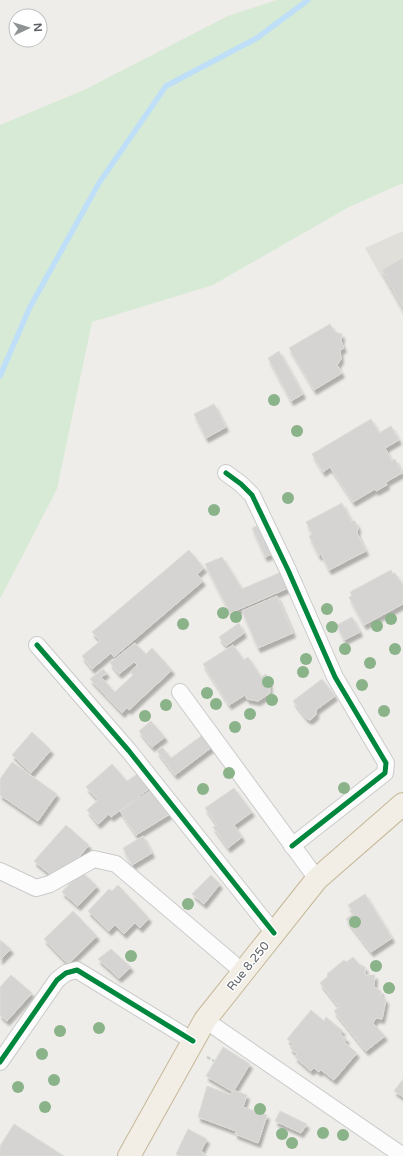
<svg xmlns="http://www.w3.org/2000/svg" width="403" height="1156" viewBox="0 0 403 1156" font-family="'Varela Round',sans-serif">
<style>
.education{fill:#e1dfd9}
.green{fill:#d7ead5}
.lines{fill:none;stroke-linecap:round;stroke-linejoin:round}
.stream{stroke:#bedff7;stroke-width:5.5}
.building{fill:#d5d4d2;stroke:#dedcd8;filter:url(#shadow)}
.minor-casing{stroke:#cacbcb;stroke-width:18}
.trunk-casing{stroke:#c6b796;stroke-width:24}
.path{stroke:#cacecb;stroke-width:2.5;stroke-dasharray:4 2;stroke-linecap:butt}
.minor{stroke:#fcfcfc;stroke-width:16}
.trunk{stroke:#f2eee6;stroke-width:22}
.cycleway-casing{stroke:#fff;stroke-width:8}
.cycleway{stroke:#00873e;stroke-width:5}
.tree{fill:#8ab389}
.labels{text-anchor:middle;stroke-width:3;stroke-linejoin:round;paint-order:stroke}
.street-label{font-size:12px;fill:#5e6267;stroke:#fff}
</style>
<defs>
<filter id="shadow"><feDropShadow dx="2.5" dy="4.5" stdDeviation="1" flood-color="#0004"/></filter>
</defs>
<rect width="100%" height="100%" fill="#eeede9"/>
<path class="education" d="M403 231V315L365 248Z"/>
<path class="green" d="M277 0H403V183L349 207 213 285 92 322 57 489 0 599V125L84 90 228 16Z"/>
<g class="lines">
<path class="stream" d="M0 376 30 307 99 183 166 86 257 38 308 0"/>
</g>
<g class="building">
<path d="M403 258V307L382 270Z"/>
<path d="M330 324 335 332 342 334 341 341 344 348 340 350 341 359 337 365 342 373 314 390 289 348Z"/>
<path d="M279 351 303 394 291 401 268 358Z"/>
<path d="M214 404 226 427 206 438 194 414Z"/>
<path d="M371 419 379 433 391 426 399 440 385 448 392 461 395 459 402 473 386 482 387 485 376 491 375 489 353 502 330 467 323 472 312 454Z"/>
<path d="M342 503 351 521H355L358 527 357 533 366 551 329 570 321 554 319 556 309 536 312 534 306 522Z"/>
<path d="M266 522 279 551 265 557 252 528Z"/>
<path d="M189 550 204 568 197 574 203 581 114 657 111 653 92 669 82 656 100 641 92 632Z"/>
<path d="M222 557 242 589 288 569 295 585 230 613 205 564Z"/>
<path d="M391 570 393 574 395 573 403 585V604L364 625 349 597 352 596 350 592Z"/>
<path d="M277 596 293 633 258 648 242 611Z"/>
<path d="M352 617 360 632 344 640 337 625Z"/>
<path d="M239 623 244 633 226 646 219 637Z"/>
<path d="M135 643 146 654 152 648 172 670 129 710 127 708 122 713 90 679 103 669 107 673 101 677 115 692 133 675 130 672 137 665 134 662 119 674 110 663Z"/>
<path d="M233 645 244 660 248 657 261 677 266 674 269 680 270 693 258 701 247 699 245 695 229 705 203 664Z"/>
<path d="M322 679 335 696 316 710V715L310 720 306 718 293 701Z"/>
<path d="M151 721 165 737 152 747 139 731Z"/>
<path d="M211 729 220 741 175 775 157 751 162 747 171 758Z"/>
<path d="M32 732 51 750 31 773 12 755Z"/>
<path d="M12 762 57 794 38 821 0 795V779Z"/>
<path d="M112 764 127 781 146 768 157 783 111 817 109 814 98 824 87 810 98 800 86 787Z"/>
<path d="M234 788 252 812 234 825 242 837 228 848 213 827 217 825 205 808Z"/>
<path d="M153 789 170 814 136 835 120 811Z"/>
<path d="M66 825 89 845 65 874 57 880 34 861Z"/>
<path d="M143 836 152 853 132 865 123 848Z"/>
<path d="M81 871 97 886 78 906 62 892Z"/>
<path d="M211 875 220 884 204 904 192 894Z"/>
<path d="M118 885 149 918 140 928 135 923 124 934 115 925 109 931 88 911 109 889 112 891Z"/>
<path d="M365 894 392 938 371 952 346 919 354 913 348 905Z"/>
<path d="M73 911 97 936 68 964 44 939Z"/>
<path d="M0 940 11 949 0 960Z"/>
<path d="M111 949 131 967 119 978 98 959Z"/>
<path d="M353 957 359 964 365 967V975H375L374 987 381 991V995L386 1000 382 1019 376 1018 373 1023 385 1036 366 1051 334 1011 339 1007 320 983 328 976 327 974 344 960 346 962Z"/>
<path d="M11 975 32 993 7 1021 0 1015V987Z"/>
<path d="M311 1010 324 1021 326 1017 343 1031 340 1034 347 1039 344 1042 357 1053 334 1080 321 1070 319 1072 314 1068 311 1071 295 1057 297 1054 290 1048 293 1044 287 1039Z"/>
<path d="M223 1047 250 1064 233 1092 206 1076Z"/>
<path d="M403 1079V1097L394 1091Z"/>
<path d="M207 1086 231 1095 233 1090 247 1095 243 1107 267 1115 258 1143 235 1134 236 1131 198 1117Z"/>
<path d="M280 1111 307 1124 301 1133 275 1121Z"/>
<path d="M14 1124 64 1156H0V1146Z"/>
<path d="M188 1129 207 1139 201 1151 205 1154 204 1156H179L176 1154Z"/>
</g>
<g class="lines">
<g class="minor-casing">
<g id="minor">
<path d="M226 473 241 484 252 495 288 570 335 677 386 763 385 773 292 846"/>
<path d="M37 645 129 751 274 933"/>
<path d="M180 692 317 879"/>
<path d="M0 871 36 888 50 884 94 859 116 864 243 972"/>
<path d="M205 1020 403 1156"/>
<path d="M0 1062 57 980 66 973 77 970 193 1041"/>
</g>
</g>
<g class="trunk-casing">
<path id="trunk" d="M129 1156 205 1020 317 879 403 804"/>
</g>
<path class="path" d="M207 1057 214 1061"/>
<use href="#minor" class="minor"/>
<use href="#trunk" class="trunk"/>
<g class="cycleway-casing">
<g id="cycleway">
<path d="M226 473 241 484 252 495 288 570 335 677 386 763 385 773 292 846"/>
<path d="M37 645 129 751 274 933"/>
<path d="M0 1062 57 980 66 973 77 970 193 1041"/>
</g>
</g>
<use href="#cycleway" class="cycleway"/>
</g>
<g class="tree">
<circle cx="274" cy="400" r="6"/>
<circle cx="297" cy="431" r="6"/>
<circle cx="288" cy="498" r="6"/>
<circle cx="214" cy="510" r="6"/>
<circle cx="327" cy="609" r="6"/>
<circle cx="223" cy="613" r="6"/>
<circle cx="236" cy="617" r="6"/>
<circle cx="391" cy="619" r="6"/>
<circle cx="183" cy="624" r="6"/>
<circle cx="377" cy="626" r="6"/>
<circle cx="332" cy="627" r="6"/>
<circle cx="345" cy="649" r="6"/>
<circle cx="395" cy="649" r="6"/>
<circle cx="306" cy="659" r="6"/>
<circle cx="370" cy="663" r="6"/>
<circle cx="303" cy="672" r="6"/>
<circle cx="268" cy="682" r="6"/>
<circle cx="362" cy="685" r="6"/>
<circle cx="207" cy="693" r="6"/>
<circle cx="272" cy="700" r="6"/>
<circle cx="216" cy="704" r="6"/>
<circle cx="166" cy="705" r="6"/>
<circle cx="384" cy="711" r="6"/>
<circle cx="250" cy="714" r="6"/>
<circle cx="145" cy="716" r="6"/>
<circle cx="235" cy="727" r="6"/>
<circle cx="229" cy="773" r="6"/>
<circle cx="344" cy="788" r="6"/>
<circle cx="203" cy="789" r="6"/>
<circle cx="188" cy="904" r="6"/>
<circle cx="355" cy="922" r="6"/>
<circle cx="131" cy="956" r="6"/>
<circle cx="376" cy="966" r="6"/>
<circle cx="389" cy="988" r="6"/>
<circle cx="99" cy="1028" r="6"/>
<circle cx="60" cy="1031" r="6"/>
<circle cx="42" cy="1054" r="6"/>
<circle cx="54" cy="1080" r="6"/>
<circle cx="18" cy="1087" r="6"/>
<circle cx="45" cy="1107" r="6"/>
<circle cx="260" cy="1109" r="6"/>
<circle cx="323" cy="1133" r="6"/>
<circle cx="282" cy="1134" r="6"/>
<circle cx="343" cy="1135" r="6"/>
<circle cx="292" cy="1143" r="6"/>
</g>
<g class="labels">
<g class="street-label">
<text transform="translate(248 966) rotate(-51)" y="4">Rue 8.250</text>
</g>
</g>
<g transform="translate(28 28) rotate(86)"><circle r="19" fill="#ffffff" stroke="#bfc0c2"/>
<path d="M0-3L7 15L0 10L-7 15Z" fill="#909394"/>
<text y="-6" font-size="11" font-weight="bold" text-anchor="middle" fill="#5e6267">N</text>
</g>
</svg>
